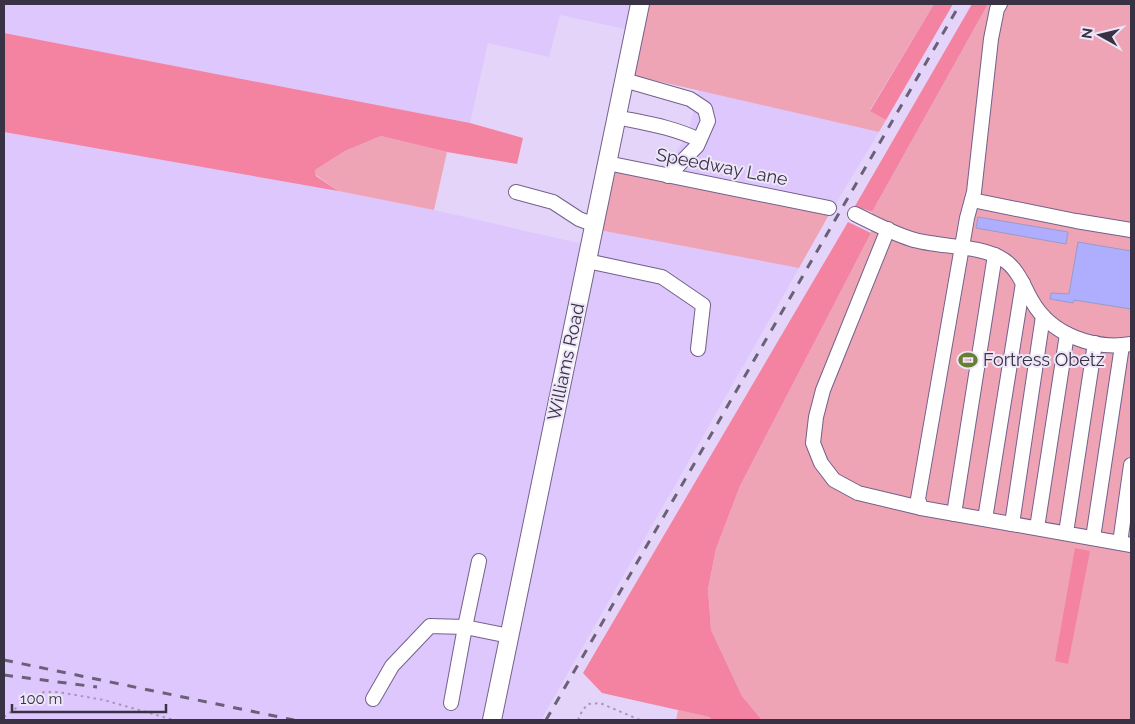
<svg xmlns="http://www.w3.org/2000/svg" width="1135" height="724" viewBox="0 0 1135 724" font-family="Raleway,sans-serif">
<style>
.built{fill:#dec7fd}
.green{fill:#efa4b6}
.forest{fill:#f482a1}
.building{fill:#afaefe;stroke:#999ac8}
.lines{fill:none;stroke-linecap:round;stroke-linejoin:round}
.minor-casing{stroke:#73618b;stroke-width:16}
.major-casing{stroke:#73618b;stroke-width:20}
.path{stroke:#a598b7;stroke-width:2;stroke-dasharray:2.5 4;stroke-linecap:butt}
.minor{stroke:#fff;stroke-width:14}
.major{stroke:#fff;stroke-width:18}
.rail{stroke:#6a6078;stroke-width:3;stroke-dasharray:9 9;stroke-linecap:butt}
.labels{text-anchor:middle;stroke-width:4;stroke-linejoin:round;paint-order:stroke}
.street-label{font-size:18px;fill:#393144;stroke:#ede6f9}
.poi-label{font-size:18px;fill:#393144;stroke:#ede6f9;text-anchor:start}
</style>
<rect width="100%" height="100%" fill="#e4d4fa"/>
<g class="built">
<path d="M4 4H646L640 32 560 15 549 57 488 43 470 123 4 33Z"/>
<path d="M699 90 879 132 830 213 659 179 688 134Z"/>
<path d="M4 132 338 191 434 210 583 244 599 230 799 268 541 720H4Z"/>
</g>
<g class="green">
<path d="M646 4H934L870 110 886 120 879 132 631 75Z"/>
<path d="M988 4H1131V720H762L742 696 711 630 708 589 716 549 740 486 871 233 872 212Z"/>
<path d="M381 136 447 152 434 210 338 191 316 175 315 170 345 151Z"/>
<path d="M614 172H620L830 213 799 268 599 230Z"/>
<path d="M678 710 709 717 712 720H676Z"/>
</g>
<g class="forest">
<path d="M934 4H953L886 120 870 111Z"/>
<path d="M972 4H988L872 212 855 206Z"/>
<path d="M4 33 470 123 523 138 517 164 447 152 381 136 345 151 315 170 316 176 338 191 4 132Z"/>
<path d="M848 222 871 233 740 486 716 549 708 589 711 630 742 696 762 720H712L709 717 602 693 583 673Z"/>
<path d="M1075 548 1090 551 1068 664 1055 661Z"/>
</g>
<g class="building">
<path d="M978 217 1068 232 1066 244 976 228Z"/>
<path d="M1078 242 1131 251V309L1074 300 1073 303 1050 299 1051 293 1069 294Z"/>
</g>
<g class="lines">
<g class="minor-casing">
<g id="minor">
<path d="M1000 4 997 9 991 39 974 192 967 218 918 499 921 508 1131 545"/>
<path d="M624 80 690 99 705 109 708 121 697 146 668 176"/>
<path d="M616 117C644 123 673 127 699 140"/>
<path d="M607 163 829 208"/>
<path d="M516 192 553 202 579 219 595 225"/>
<path d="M972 200 1076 221 1131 230"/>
<path d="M855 214C873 223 892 233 911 239 939 248 980 244 1004 260 1018 269 1024 287 1032 301 1051 335 1094 350 1131 344"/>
<path d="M888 229 823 390 816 417 813 443 821 463 834 480 858 493 921 508"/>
<path d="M587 261 662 277 703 305 698 349"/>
<path d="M954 514 995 255"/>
<path d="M985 519 1023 283"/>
<path d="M1012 524 1043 316"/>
<path d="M1037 528 1067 334"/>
<path d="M1066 533 1095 343"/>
<path d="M1093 538 1122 346"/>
<path d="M1120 543 1131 465"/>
<path d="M373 699 392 666 430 626 465 627 479 561"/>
<path d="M451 703 465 627 509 636"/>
</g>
</g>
<g class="major-casing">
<path id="major" d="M492 720 640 4"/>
</g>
<g class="path">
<path d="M4 717 27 700 44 692H58L104 700 174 720"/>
<path d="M578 720 582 711 588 704 600 703 640 720"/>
</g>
<use href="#minor" class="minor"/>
<use href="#major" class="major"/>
<g class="rail">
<path d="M4 660 294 720"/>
<path d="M4 675 97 687"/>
<path d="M546 720 960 4"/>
</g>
</g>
<defs>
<g id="stadium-bare" transform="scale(1.5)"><path d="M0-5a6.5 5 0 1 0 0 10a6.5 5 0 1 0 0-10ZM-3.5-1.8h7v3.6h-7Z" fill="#677f31" stroke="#ede6f9" stroke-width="2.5" paint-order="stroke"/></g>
</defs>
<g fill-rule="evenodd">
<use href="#stadium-bare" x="968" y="360"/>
</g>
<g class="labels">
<g class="street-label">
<text transform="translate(722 167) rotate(11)" y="6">Speedway Lane</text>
<text transform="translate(566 362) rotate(-78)" y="6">Williams Road</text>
</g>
<g class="poi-label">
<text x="983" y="366">Fortress Obetz</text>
</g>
</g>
<rect width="1135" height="724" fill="none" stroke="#393144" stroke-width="10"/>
<g transform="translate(1100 35) rotate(278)" stroke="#ede6f9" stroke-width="4" paint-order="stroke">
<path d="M0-4L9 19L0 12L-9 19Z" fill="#393144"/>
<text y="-8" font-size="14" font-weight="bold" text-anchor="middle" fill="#393144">N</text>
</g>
<path d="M12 704v8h154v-8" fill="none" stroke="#393144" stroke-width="2.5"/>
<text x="20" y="704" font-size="15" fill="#393144" stroke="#ede6f9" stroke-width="4" paint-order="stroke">100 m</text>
</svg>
